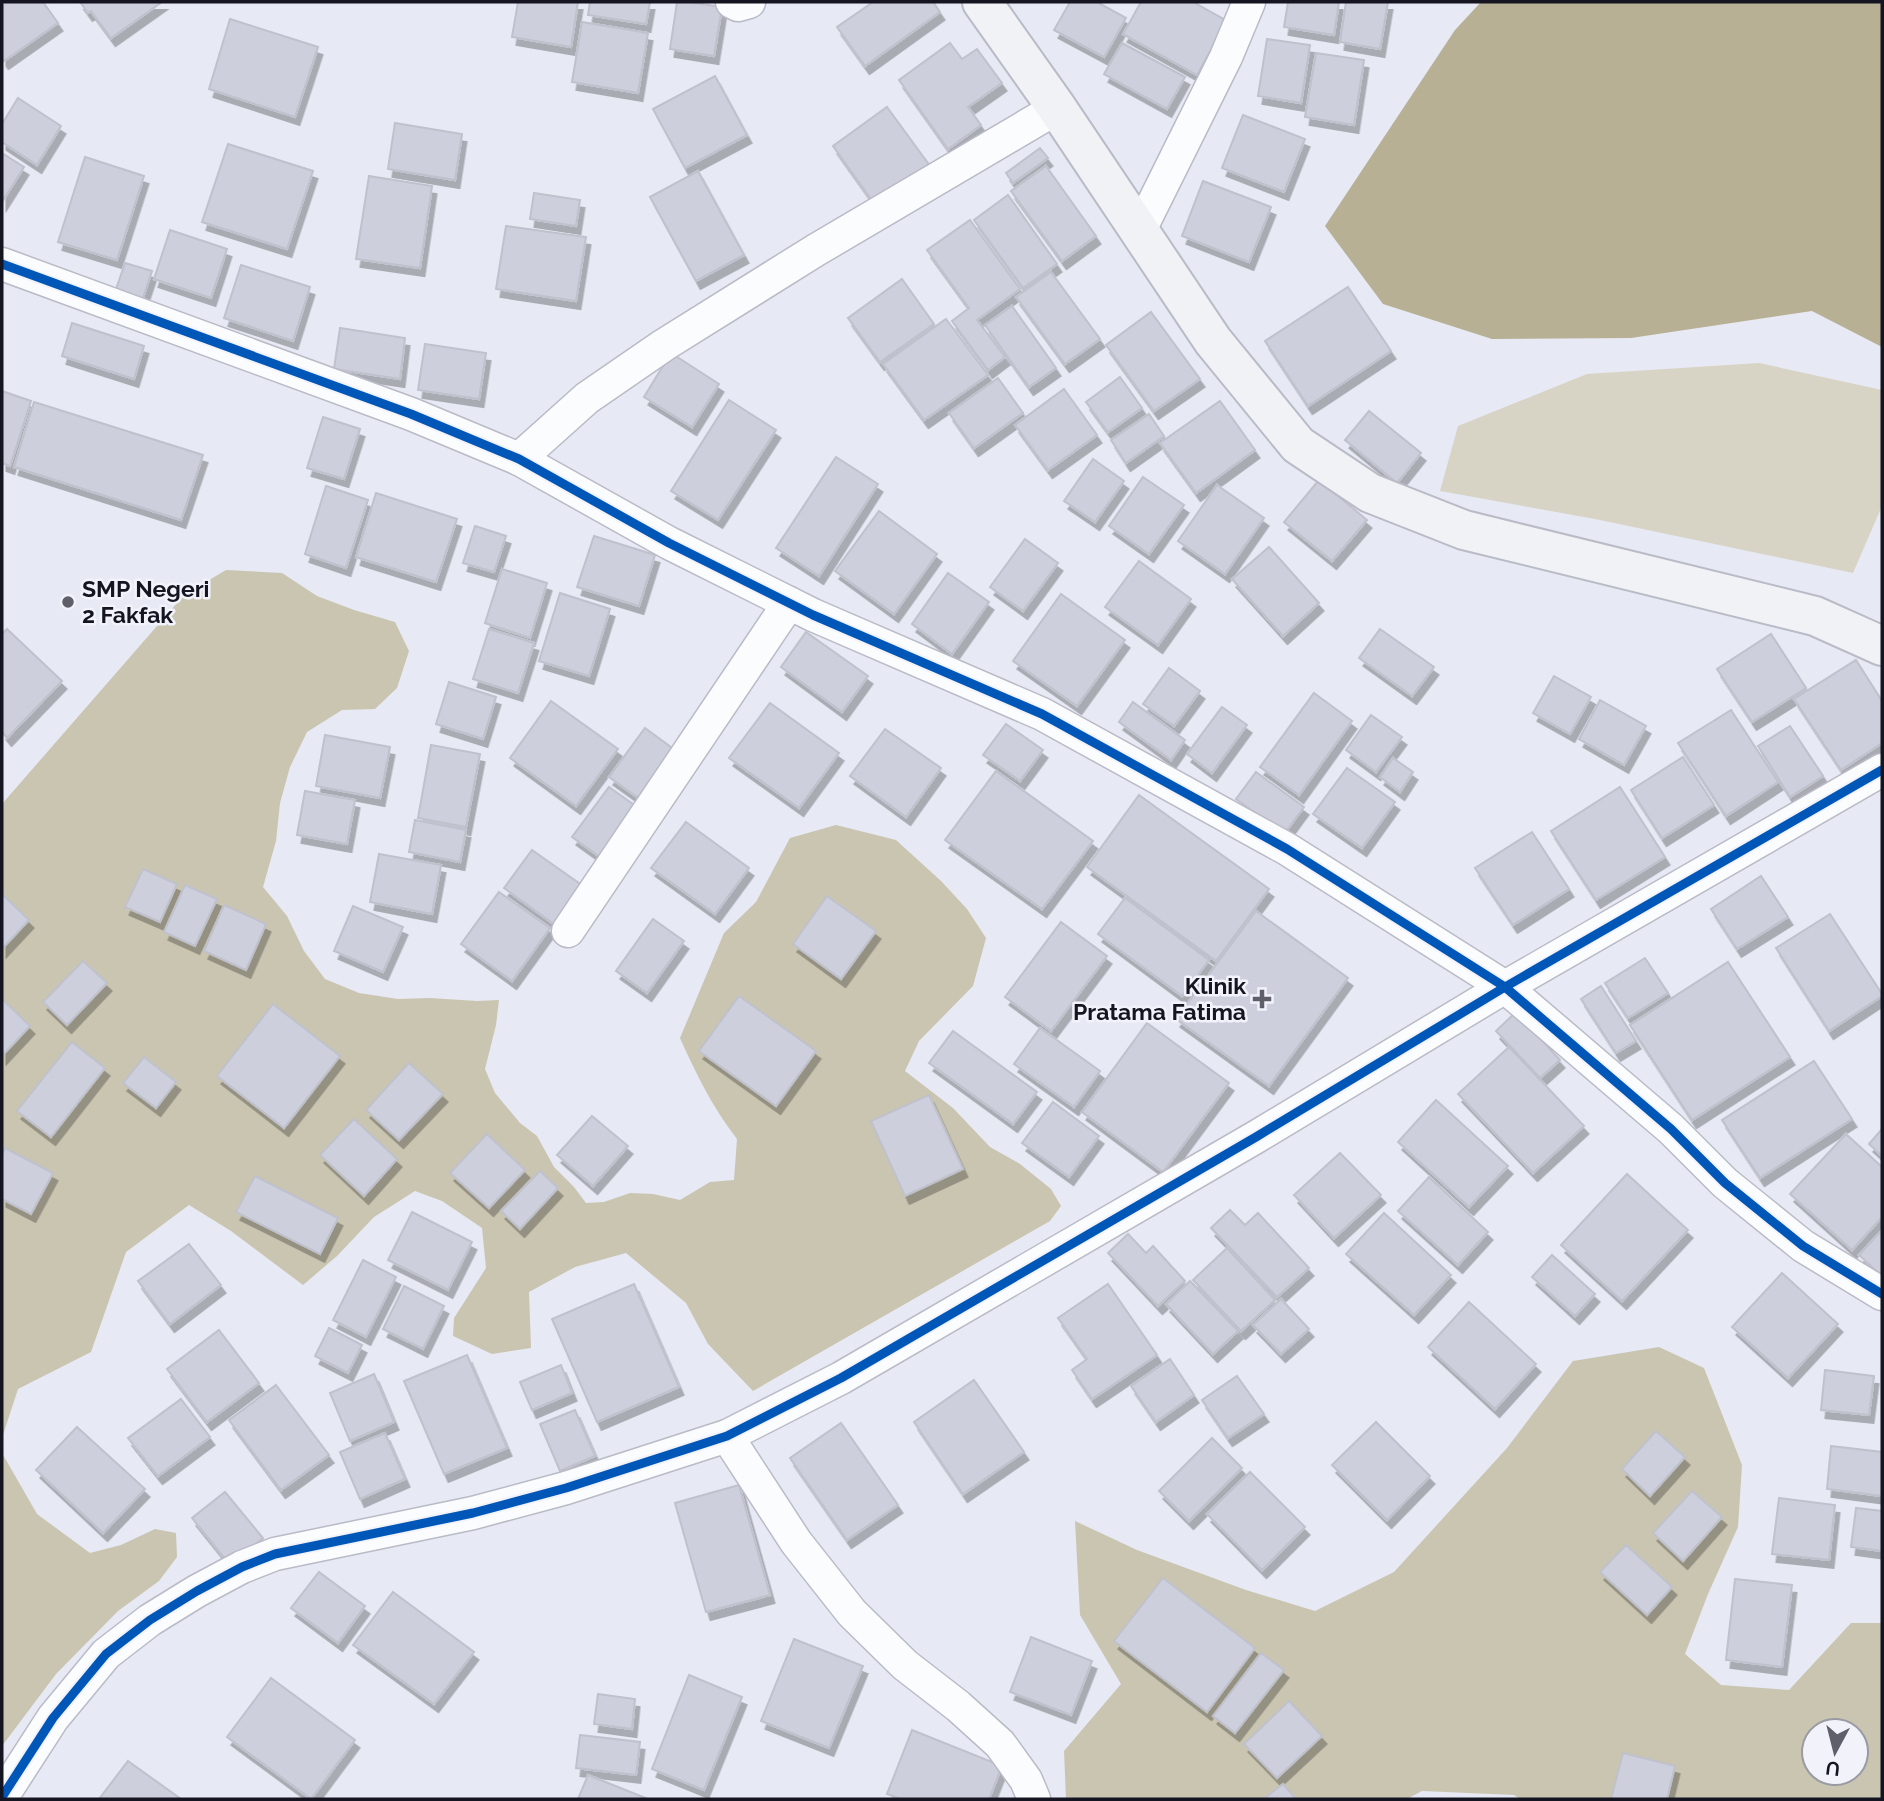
<svg xmlns="http://www.w3.org/2000/svg" width="1884" height="1801" viewBox="0 0 1884 1801" font-family="Raleway,sans-serif">
<style>
.green{fill:#d8d4c5}
.forest{fill:#cac5b1;fill-rule:evenodd}
.water{fill:#b7b094}
.building{fill:#cdcfdc;stroke:#bfc1cc;stroke-width:2;filter:url(#shadow)}
.lines{fill:none;stroke-linecap:round;stroke-linejoin:round}
.minor-casing{stroke:#b9bbc6;stroke-width:35}
.secondary-casing{stroke:#b9bbc6;stroke-width:42}
.minor{stroke:#fbfcfd;stroke-width:32}
.secondary{stroke:#f1f2f6;stroke-width:38}
.cycleway-casing{stroke:#f2f3fa;stroke-width:13}
.cycleway{stroke:#0057b8;stroke-width:9}
.poi-dot{fill:#5e5f6a;stroke:#f2f3fa;stroke-width:2.5}
.labels{text-anchor:middle;stroke-width:5;stroke-linejoin:round;paint-order:stroke}
.poi-label{font-size:23px;font-weight:bold;fill:#141520;stroke:#f2f3fa;text-anchor:start}
</style>
<defs>
<filter id="shadow"><feDropShadow dx="4.5" dy="8" stdDeviation="0" flood-color="#0004"/></filter>
</defs>
<rect width="100%" height="100%" fill="#e7e9f4"/>
<path class="green" d="M1759 363 1882 390V506L1853 573 1595 519 1440 491 1458 426 1587 374Z"/>
<g class="forest">
<path d="M226 570 282 573 317 596 354 610 395 622 409 651 397 688 375 709 342 710 307 732 290 767 280 803 276 841 263 887 287 916 304 951 325 979 359 993 398 999 430 998 477 1001 499 1000 496 1025 485 1069 495 1093 520 1123 537 1136 554 1167 574 1187 586 1203 604 1202 630 1193 653 1194 680 1200 710 1182 734 1180 737 1139C713 1108 696 1074 680 1038L724 933 756 902 790 838 836 825 896 840 941 881 967 909 986 938 973 986 919 1041 905 1071 953 1108 990 1147 1020 1164 1051 1189 1061 1206 1050 1221 753 1391 708 1344 686 1303 626 1253 575 1267 529 1292 531 1348 492 1354 453 1336 454 1318 486 1268 482 1228 442 1201 415 1191 374 1217 337 1256 303 1285 231 1231 189 1205 126 1252 91 1352 18 1389 2 1438V804L184 595Z"/>
<path d="M1659 1347 1704 1368 1742 1465 1738 1527 1708 1594 1685 1654 1721 1685 1789 1690 1851 1623H1882V1799H1520L1514 1795 1422 1791 1407 1799H1066L1064 1751 1121 1684 1080 1615 1075 1521 1137 1550 1246 1590 1315 1611 1394 1572 1507 1448 1573 1361ZM1814 1731H1856V1773H1814Z"/>
<path d="M2 1453 37 1514 90 1553 121 1545 155 1529 176 1533 177 1557 159 1581 118 1611 56 1674 2 1746Z"/>
</g>
<path class="water" d="M1481 2H1882V347L1812 311 1631 338 1492 339 1383 304 1325 226 1455 30Z"/>
<g class="building">
<path d="M2 2H43L58 23 4 61 2 58Z"/>
<path d="M80 2H162L111 38 91 11 88 13Z"/>
<path d="M518 2H578L571 47 512 37Z"/>
<path d="M590 2H650L646 24 588 15Z"/>
<path d="M677 2H689L722 7 714 56 670 49Z"/>
<path d="M873 2H933L940 12 865 66 837 27Z"/>
<path d="M1070 2H1097L1126 18 1104 57 1054 30Z"/>
<path d="M1141 2H1193L1227 21 1197 75 1123 34Z"/>
<path d="M1288 2H1339L1334 35 1284 27Z"/>
<path d="M1346 2H1388L1380 49 1340 42Z"/>
<path d="M230 19 318 47 295 117 209 89Z"/>
<path d="M582 22 648 33 638 93 572 82Z"/>
<path d="M1267 39 1310 45 1301 103 1258 96Z"/>
<path d="M950 43 962 59 977 49 1002 83 968 107 981 125 948 149 899 80Z"/>
<path d="M1122 43 1185 77 1167 109 1104 74Z"/>
<path d="M1316 53 1364 60 1354 125 1305 117Z"/>
<path d="M715 76 747 135 685 168 653 109Z"/>
<path d="M18 98 61 126 37 165 2 142V124Z"/>
<path d="M887 107 933 170 878 209 833 146Z"/>
<path d="M1243 115 1305 139 1284 192 1222 168Z"/>
<path d="M395 123 462 134 455 180 388 169Z"/>
<path d="M228 144 313 171 287 249 202 222Z"/>
<path d="M1040 148 1048 158 1013 183 1006 173Z"/>
<path d="M2 153 24 167 2 202Z"/>
<path d="M85 157 144 176 117 260 58 242Z"/>
<path d="M1046 166 1096 236 1062 261 1011 191Z"/>
<path d="M698 171 744 255 696 281 650 197Z"/>
<path d="M369 176 432 186 420 268 356 259Z"/>
<path d="M1203 181 1271 207 1249 262 1182 236Z"/>
<path d="M534 193 580 200 576 226 530 219Z"/>
<path d="M1008 195 1057 264 1023 288 974 220Z"/>
<path d="M970 220 1020 289 977 320 1005 357 988 370 952 321 969 308 927 250Z"/>
<path d="M506 226 586 237 576 301 496 289Z"/>
<path d="M170 230 227 249 211 298 154 279Z"/>
<path d="M125 263 152 271 142 301 115 292Z"/>
<path d="M241 265 310 287 293 341 224 318Z"/>
<path d="M1051 272 1100 339 1065 364 1016 297Z"/>
<path d="M902 279 934 324 880 362 848 318Z"/>
<path d="M1348 287 1391 351 1308 406 1265 341Z"/>
<path d="M1012 306 1056 368 1029 387 985 325Z"/>
<path d="M1151 312 1200 379 1154 411 1106 345Z"/>
<path d="M946 319 988 375 924 420 883 364Z"/>
<path d="M72 323 144 346 134 379 62 356Z"/>
<path d="M340 328 405 338 400 379 334 369Z"/>
<path d="M425 344 486 353 479 399 418 390Z"/>
<path d="M671 353 719 384 692 427 644 397Z"/>
<path d="M1120 377 1142 408 1108 432 1086 402Z"/>
<path d="M998 378 1023 413 974 448 949 413Z"/>
<path d="M1064 389 1097 435 1048 470 1015 425Z"/>
<path d="M2 391 31 401 10 466 2 463Z"/>
<path d="M729 400 776 430 718 520 671 491Z"/>
<path d="M1220 401 1255 450 1196 493 1160 443Z"/>
<path d="M34 402 203 455 181 520 14 467Z"/>
<path d="M1369 411 1421 453 1397 483 1345 440Z"/>
<path d="M1149 414 1164 436 1126 463 1111 440Z"/>
<path d="M323 417 360 429 344 479 307 468Z"/>
<path d="M836 457 878 484 819 576 776 548Z"/>
<path d="M1093 459 1124 481 1095 522 1064 501Z"/>
<path d="M1143 477 1184 505 1149 554 1109 526Z"/>
<path d="M1319 480 1367 520 1332 561 1284 522Z"/>
<path d="M1217 485 1264 518 1225 574 1178 541Z"/>
<path d="M326 486 368 500 346 568 305 554Z"/>
<path d="M376 493 457 519 436 582 356 557Z"/>
<path d="M879 511 937 554 894 614 835 571Z"/>
<path d="M475 526 506 536 494 572 463 563Z"/>
<path d="M594 536 655 555 639 606 577 587Z"/>
<path d="M1025 539 1058 563 1023 611 990 587Z"/>
<path d="M1269 547 1319 603 1283 636 1232 579Z"/>
<path d="M1139 561 1191 599 1158 645 1105 607Z"/>
<path d="M502 569 547 583 530 638 485 623Z"/>
<path d="M948 573 989 602 952 654 912 624Z"/>
<path d="M560 593 610 609 589 676 539 661Z"/>
<path d="M1061 594 1125 640 1077 706 1013 661Z"/>
<path d="M7 629 62 681 7 738 2 732V634Z"/>
<path d="M489 629 534 643 518 693 473 679Z"/>
<path d="M1380 629 1434 667 1412 696 1359 658Z"/>
<path d="M806 632 868 676 842 712 781 667Z"/>
<path d="M1771 634 1806 688 1752 722 1717 669Z"/>
<path d="M1856 660 1882 701V743L1841 770 1794 699Z"/>
<path d="M1169 668 1200 691 1174 726 1143 704Z"/>
<path d="M1554 676 1591 697 1570 734 1533 713Z"/>
<path d="M449 682 496 697 483 739 436 724Z"/>
<path d="M1314 693 1352 721 1299 795 1260 767Z"/>
<path d="M1600 700 1646 726 1624 765 1579 739Z"/>
<path d="M551 701 618 749 576 806 510 758Z"/>
<path d="M1133 702 1185 740 1171 760 1119 722Z"/>
<path d="M770 703 839 753 799 808 729 758Z"/>
<path d="M1222 707 1247 725 1212 773 1187 754Z"/>
<path d="M1731 710 1778 782 1726 816 1678 743Z"/>
<path d="M1371 715 1402 737 1376 772 1346 750Z"/>
<path d="M1006 724 1043 750 1020 781 983 755Z"/>
<path d="M1790 726 1823 776 1790 797 1758 746Z"/>
<path d="M645 728 679 753 644 802 609 777Z"/>
<path d="M885 729 941 768 906 817 850 776Z"/>
<path d="M325 735 390 747 380 798 316 786Z"/>
<path d="M431 745 480 754 466 827 418 818Z"/>
<path d="M1683 757 1714 805 1662 838 1631 790Z"/>
<path d="M1393 758 1413 772 1400 792 1380 777Z"/>
<path d="M1347 768 1395 802 1362 848 1313 814Z"/>
<path d="M996 771 1093 841 1042 909 945 840Z"/>
<path d="M1256 772 1304 807 1284 834 1236 799Z"/>
<path d="M609 787 644 812 607 862 572 837Z"/>
<path d="M1620 787 1665 857 1596 900 1551 831Z"/>
<path d="M305 791 355 800 347 844 297 835Z"/>
<path d="M1139 795 1269 889 1216 961 1087 867Z"/>
<path d="M415 820 466 830 460 862 409 852Z"/>
<path d="M686 822 749 868 715 914 651 868Z"/>
<path d="M1532 832 1569 889 1513 925 1475 868Z"/>
<path d="M532 850 586 888 558 927 504 888Z"/>
<path d="M379 854 441 865 432 914 370 902Z"/>
<path d="M143 869 177 884 160 922 125 907Z"/>
<path d="M1761 876 1788 917 1737 949 1711 909Z"/>
<path d="M185 885 217 899 195 946 164 932Z"/>
<path d="M499 892 550 928 512 981 461 944Z"/>
<path d="M2 894 29 920 2 949Z"/>
<path d="M827 896 876 931 841 979 793 944Z"/>
<path d="M1125 898 1209 960 1182 996 1098 934Z"/>
<path d="M224 905 266 924 246 970 204 951Z"/>
<path d="M353 906 403 927 383 972 334 951Z"/>
<path d="M1256 911 1348 978 1269 1086 1176 1019Z"/>
<path d="M1830 914 1882 994V996L1829 1031 1776 948Z"/>
<path d="M653 919 684 941 647 993 616 971Z"/>
<path d="M1061 922 1107 956 1051 1031 1005 997Z"/>
<path d="M1645 958 1668 993 1628 1018 1605 983Z"/>
<path d="M83 961 107 983 67 1025 43 1002Z"/>
<path d="M1728 962 1790 1057 1692 1120 1630 1025Z"/>
<path d="M1601 986 1636 1041 1616 1053 1581 999Z"/>
<path d="M739 996 816 1051 776 1106 699 1051Z"/>
<path d="M2 999 30 1026 2 1056Z"/>
<path d="M273 1004 340 1056 284 1128 217 1076Z"/>
<path d="M1516 1012 1560 1060 1540 1078 1496 1031Z"/>
<path d="M1147 1023 1229 1083 1163 1172 1082 1112Z"/>
<path d="M1040 1028 1100 1071 1074 1107 1014 1064Z"/>
<path d="M953 1031 1037 1092 1013 1124 929 1063Z"/>
<path d="M72 1042 105 1068 51 1137 17 1111Z"/>
<path d="M1509 1047 1584 1126 1533 1173 1458 1094Z"/>
<path d="M144 1057 176 1082 156 1108 123 1083Z"/>
<path d="M1814 1061 1852 1119 1760 1178 1722 1120Z"/>
<path d="M409 1063 443 1094 399 1140 366 1110Z"/>
<path d="M929 1095 963 1169 905 1196 871 1121Z"/>
<path d="M1436 1100 1508 1166 1469 1207 1398 1142Z"/>
<path d="M1053 1102 1099 1136 1069 1177 1022 1143Z"/>
<path d="M592 1116 628 1146 593 1186 557 1155Z"/>
<path d="M354 1119 397 1159 364 1196 320 1155Z"/>
<path d="M1882 1129V1156L1869 1144Z"/>
<path d="M487 1134 525 1170 489 1208 450 1173Z"/>
<path d="M1846 1134 1882 1167V1217L1852 1250 1790 1194Z"/>
<path d="M5 1148 53 1173 31 1214 2 1199V1155Z"/>
<path d="M1340 1153 1381 1195 1334 1238 1294 1195Z"/>
<path d="M540 1171 558 1188 520 1229 501 1211Z"/>
<path d="M1627 1174 1688 1230 1622 1301 1561 1245Z"/>
<path d="M255 1176 338 1218 320 1254 236 1212Z"/>
<path d="M1429 1177 1488 1232 1458 1265 1398 1211Z"/>
<path d="M1230 1210 1245 1225 1258 1213 1309 1268 1277 1297 1211 1228Z"/>
<path d="M412 1212 472 1242 448 1290 388 1260Z"/>
<path d="M1384 1213 1451 1275 1414 1315 1346 1254Z"/>
<path d="M1882 1230V1276L1859 1255Z"/>
<path d="M1128 1234 1146 1253 1153 1246 1185 1281 1158 1306 1108 1253Z"/>
<path d="M189 1244 221 1285 170 1324 138 1281Z"/>
<path d="M1227 1248 1275 1300 1241 1331 1193 1280Z"/>
<path d="M1552 1255 1595 1294 1575 1316 1532 1277Z"/>
<path d="M363 1260 396 1277 366 1337 333 1320Z"/>
<path d="M1782 1273 1838 1324 1788 1378 1732 1327Z"/>
<path d="M1190 1281 1238 1331 1213 1354 1166 1304Z"/>
<path d="M634 1284 679 1387 597 1422 552 1319Z"/>
<path d="M1108 1284 1157 1355 1092 1399 1072 1370 1087 1359 1058 1318Z"/>
<path d="M404 1286 444 1306 423 1349 383 1329Z"/>
<path d="M1281 1299 1309 1329 1281 1354 1253 1325Z"/>
<path d="M1469 1302 1536 1364 1495 1409 1428 1347Z"/>
<path d="M329 1328 362 1345 348 1373 315 1356Z"/>
<path d="M219 1330 259 1383 207 1422 167 1369Z"/>
<path d="M467 1355 507 1448 444 1474 404 1381Z"/>
<path d="M1170 1359 1194 1395 1156 1422 1131 1386Z"/>
<path d="M561 1365 572 1393 532 1410 520 1382Z"/>
<path d="M1825 1370 1874 1376 1869 1415 1821 1410Z"/>
<path d="M374 1374 394 1422 350 1441 330 1393Z"/>
<path d="M1237 1376 1264 1414 1228 1438 1202 1400Z"/>
<path d="M974 1380 1024 1452 963 1494 914 1422Z"/>
<path d="M276 1385 329 1455 281 1490 229 1420Z"/>
<path d="M181 1399 210 1437 158 1476 128 1438Z"/>
<path d="M575 1410 595 1456 560 1471 540 1424Z"/>
<path d="M1376 1422 1430 1476 1387 1520 1332 1465Z"/>
<path d="M841 1423 898 1505 847 1540 790 1458Z"/>
<path d="M77 1427 145 1489 103 1533 36 1470Z"/>
<path d="M1656 1431 1685 1457 1650 1496 1622 1469Z"/>
<path d="M385 1433 405 1479 360 1499 340 1452Z"/>
<path d="M1212 1438 1242 1468 1189 1521 1159 1491Z"/>
<path d="M1831 1446 1882 1452V1496L1827 1489Z"/>
<path d="M1250 1472 1305 1527 1262 1570 1207 1514Z"/>
<path d="M739 1485 770 1595 706 1612 675 1503Z"/>
<path d="M1692 1491 1722 1517 1683 1561 1653 1533Z"/>
<path d="M225 1492 263 1538 230 1565 192 1518Z"/>
<path d="M1779 1498 1835 1505 1829 1560 1772 1554Z"/>
<path d="M1856 1508 1882 1511V1551L1851 1547Z"/>
<path d="M1626 1545 1672 1587 1647 1615 1600 1572Z"/>
<path d="M319 1572 365 1606 338 1643 291 1608Z"/>
<path d="M1163 1578 1255 1648 1207 1712 1114 1641Z"/>
<path d="M1735 1579 1792 1585 1782 1667 1726 1660Z"/>
<path d="M393 1592 474 1652 434 1704 353 1645Z"/>
<path d="M1031 1637 1092 1661 1071 1715 1010 1692Z"/>
<path d="M794 1639 863 1666 829 1748 761 1721Z"/>
<path d="M1261 1653 1284 1670 1235 1733 1213 1716Z"/>
<path d="M689 1675 742 1697 704 1790 652 1769Z"/>
<path d="M271 1678 355 1740 311 1799 227 1737Z"/>
<path d="M598 1694 635 1699 632 1729 594 1724Z"/>
<path d="M1289 1701 1322 1736 1277 1778 1244 1744Z"/>
<path d="M912 1730 1002 1766 989 1799H901L887 1794Z"/>
<path d="M580 1735 640 1742 636 1775 576 1768Z"/>
<path d="M1623 1753 1675 1766 1667 1799H1611Z"/>
<path d="M128 1761 181 1799H99Z"/>
<path d="M588 1775 648 1799H578Z"/>
<path d="M1283 1784 1296 1799H1268L1266 1797Z"/>
</g>
<g class="lines">
<g class="minor-casing">
<g id="minor">
<path d="M732 2 738 5 749 2"/>
<path d="M1140 230 1226 57 1249 2"/>
<path d="M2 264 411 414 519 459 669 543 813 615 1042 714 1287 849 1505 987 1671 1129 1725 1183 1803 1246 1882 1294"/>
<path d="M519 459 587 398 664 345 816 250 1057 108"/>
<path d="M568 931 789 603"/>
<path d="M727 1436 796 1542 852 1613 905 1665 958 1706 1000 1744 1026 1780 1034 1799"/>
<path d="M2 1797 53 1718 106 1654 150 1620 197 1591 242 1567 275 1554 473 1513 566 1488 727 1436 841 1378 1256 1137 1505 987 1882 770"/>
</g>
</g>
<g class="secondary-casing">
<path id="secondary" d="M982 2 1057 108 1213 341 1298 445 1370 493 1464 530 1815 616 1882 646"/>
</g>
<use href="#minor" class="minor"/>
<use href="#secondary" class="secondary"/>
<g class="cycleway-casing">
<g id="cycleway">
<path d="M2 264 411 414 519 459 669 543 813 615 1042 714 1287 849 1505 987 1671 1129 1725 1183 1803 1246 1882 1294"/>
<path d="M2 1797 53 1718 106 1654 150 1620 197 1591 242 1567 275 1554 473 1513 566 1488 727 1436 841 1378 1256 1137 1505 987 1882 770"/>
</g>
</g>
<use href="#cycleway" class="cycleway"/>
</g>
<g class="poi-dot">
<circle cx="68" cy="602" r="7"/>
<path d="M1258.5 988.5h7v7h7v7h-7v7h-7v-7h-7v-7h7z"/>
</g>
<g class="labels">
<g class="poi-label">
<text x="82" y="597">SMP Negeri<tspan x="82" dy="26">2 Fakfak</tspan></text>
<text x="1246" y="994" text-anchor="end">Klinik<tspan x="1246" dy="26">Pratama Fatima</tspan></text>
</g>
</g>
<rect width="1884" height="1801" fill="none" stroke="#141520" stroke-width="7"/>
<g transform="translate(1835 1752) rotate(187)"><circle r="33" fill="#f2f3fa" stroke="#999aa3" stroke-width="2"/>
<path d="M0-5L12 26L0 18L-12 26Z" fill="#5e5f6a"/>
<text y="-10" font-size="19" font-weight="bold" text-anchor="middle" fill="#141520">U</text>
</g>
</svg>
